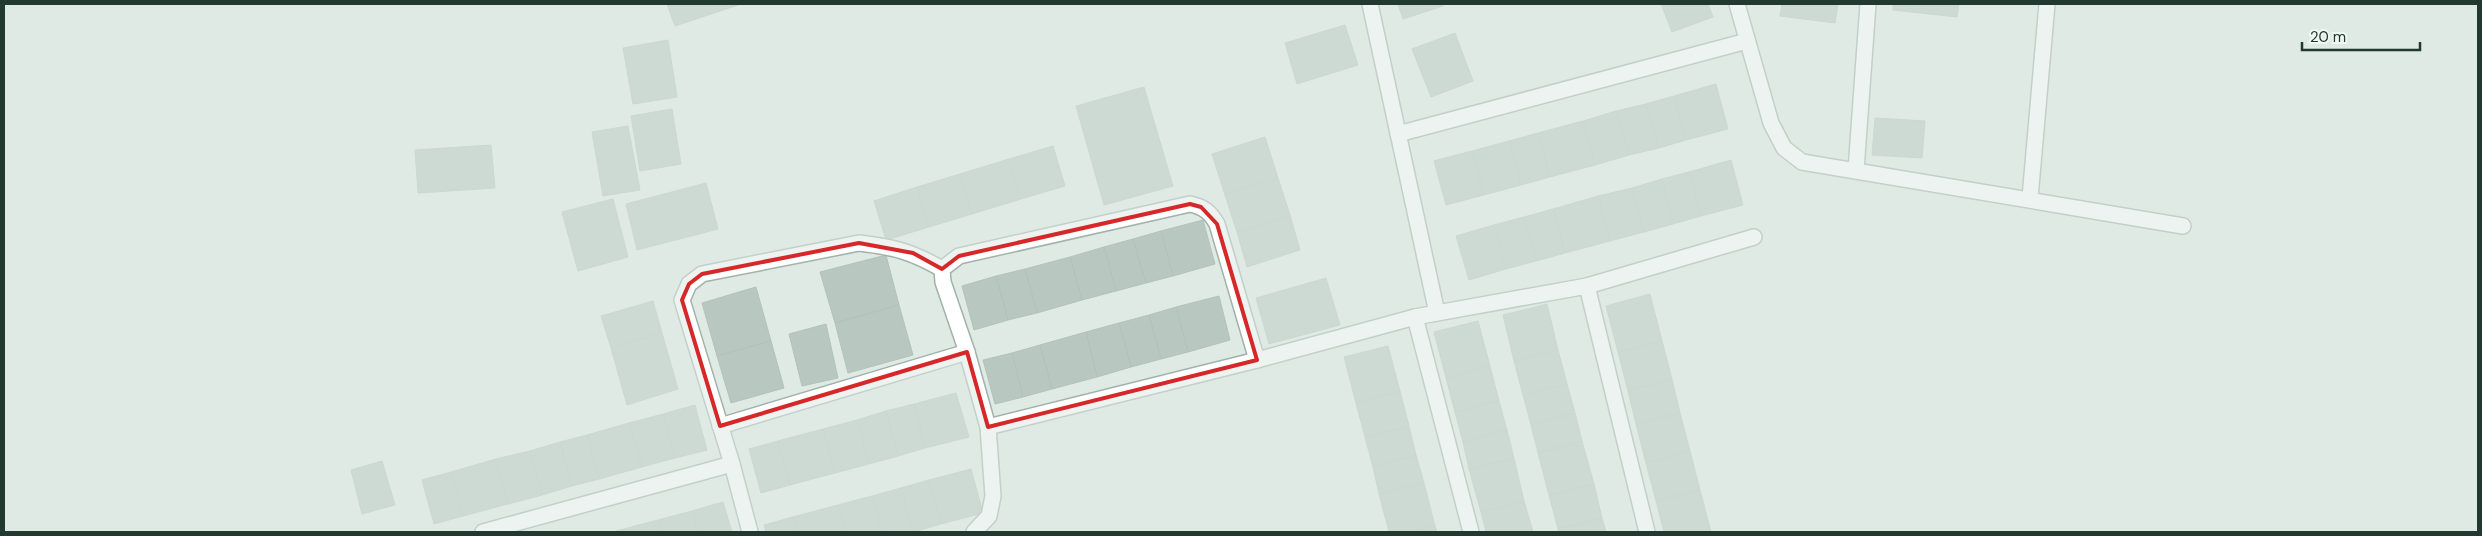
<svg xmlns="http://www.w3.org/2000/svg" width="2482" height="536" viewBox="0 0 2482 536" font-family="'DM Sans',sans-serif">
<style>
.building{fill:#b8c7c0;stroke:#b2c3bb}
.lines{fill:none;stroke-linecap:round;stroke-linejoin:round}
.minor-casing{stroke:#a2b1ab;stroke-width:18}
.minor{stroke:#fff;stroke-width:15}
.marked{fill:none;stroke:#d62828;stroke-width:4;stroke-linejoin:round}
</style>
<rect width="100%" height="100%" fill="#dfeae4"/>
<g class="building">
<path d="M667 4H741L675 26Z"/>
<path d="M1398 4H1443V6L1403 19Z"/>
<path d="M1661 4H1708L1713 17 1672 32Z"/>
<path d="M1782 4H1838L1835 23 1780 16Z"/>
<path d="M1893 4H1959L1957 17 1893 10Z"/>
<path d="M1345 25 1358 65 1297 84 1285 43Z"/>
<path d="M1455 33 1473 81 1431 97 1412 49Z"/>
<path d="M668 40 677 97 633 104 623 48Z"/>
<path d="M1716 84 1728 129 1686 140 1674 96Z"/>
<path d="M1144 87 1173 186 1104 205 1076 106Z"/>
<path d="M1674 96 1686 140 1659 148 1646 104Z"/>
<path d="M1646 104 1659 148 1629 155 1616 111Z"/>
<path d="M672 109 681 164 640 171 631 116Z"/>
<path d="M1616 111 1629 155 1595 165 1583 121Z"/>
<path d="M1875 118 1925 121 1922 158 1872 155Z"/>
<path d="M1583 121 1595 165 1550 177 1538 133Z"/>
<path d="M628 126 640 190 603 196 592 132Z"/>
<path d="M1538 133 1550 177 1521 185 1509 141Z"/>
<path d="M1265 137 1278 178 1225 195 1212 154Z"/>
<path d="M1509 141 1521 185 1484 195 1472 151Z"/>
<path d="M491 145 495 188 418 193 415 150Z"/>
<path d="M1053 146 1065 186 1021 199 1009 159Z"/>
<path d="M1472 151 1484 195 1446 205 1434 161Z"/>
<path d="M1009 159 1021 199 972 214 960 174Z"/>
<path d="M1731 160 1743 205 1701 216 1689 172Z"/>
<path d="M1689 172 1701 216 1673 224 1662 179Z"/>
<path d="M960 174 972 214 929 227 917 187Z"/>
<path d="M1278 178 1290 215 1237 232 1225 195Z"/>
<path d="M1662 179 1673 224 1644 232 1632 188Z"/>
<path d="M706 183 718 229 637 250 626 204Z"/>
<path d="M917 187 929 227 886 240 874 201Z"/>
<path d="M1632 188 1644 232 1610 241 1598 196Z"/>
<path d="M1598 196 1610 241 1565 253 1553 209Z"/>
<path d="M613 199 628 257 578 271 562 212Z"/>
<path d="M1553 209 1565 253 1536 261 1524 217Z"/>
<path d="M1290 215 1300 250 1247 267 1237 232Z"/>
<path d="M1524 217 1536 261 1506 269 1494 225Z"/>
<path d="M1203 220 1215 264 1173 276 1161 231Z"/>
<path d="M1494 225 1506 269 1469 280 1456 236Z"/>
<path d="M1161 231 1173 276 1146 283 1133 239Z"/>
<path d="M1133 239 1146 283 1116 291 1104 247Z"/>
<path d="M1104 247 1116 291 1082 300 1070 257Z"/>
<path d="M886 255 899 305 835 323 820 272Z"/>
<path d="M1070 257 1082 300 1037 313 1025 269Z"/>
<path d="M1025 269 1037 313 1008 320 996 276Z"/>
<path d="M996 276 1008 320 974 330 962 286Z"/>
<path d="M1326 278 1340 325 1269 344 1256 298Z"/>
<path d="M756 287 771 341 717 356 702 303Z"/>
<path d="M1650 294 1662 341 1618 352 1606 306Z"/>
<path d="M1219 296 1230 340 1188 352 1176 307Z"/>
<path d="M653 301 662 333 611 348 601 316Z"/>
<path d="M1547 304 1558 350 1514 361 1503 315Z"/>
<path d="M899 305 913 355 848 373 835 323Z"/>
<path d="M1176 307 1188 352 1161 359 1149 315Z"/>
<path d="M1149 315 1161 359 1131 367 1119 323Z"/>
<path d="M1478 321 1490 366 1446 378 1434 332Z"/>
<path d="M1119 323 1131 367 1097 377 1086 332Z"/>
<path d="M826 324 838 378 802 386 789 334Z"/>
<path d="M1086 332 1097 377 1052 389 1040 345Z"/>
<path d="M662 333 678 389 627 405 611 348Z"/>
<path d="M771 341 784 388 731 403 717 356Z"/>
<path d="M1662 341 1672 379 1628 391 1618 352Z"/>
<path d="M1040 345 1052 389 1023 397 1012 353Z"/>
<path d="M1388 346 1400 391 1356 403 1344 357Z"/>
<path d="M1558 350 1567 384 1523 395 1514 361Z"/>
<path d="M1012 353 1023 397 995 404 983 360Z"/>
<path d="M1490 366 1499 401 1455 412 1446 378Z"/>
<path d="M1672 379 1680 413 1636 424 1628 391Z"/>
<path d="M1567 384 1575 413 1531 425 1523 395Z"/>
<path d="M1400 391 1409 426 1365 437 1356 403Z"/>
<path d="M956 393 969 437 925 448 914 404Z"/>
<path d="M1499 401 1507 430 1463 442 1455 412Z"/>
<path d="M914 404 925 448 898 456 886 411Z"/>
<path d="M695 405 707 450 675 458 663 414Z"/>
<path d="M886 411 898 456 869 464 857 420Z"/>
<path d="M1575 413 1582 441 1538 453 1531 425Z"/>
<path d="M1680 413 1690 451 1646 463 1636 424Z"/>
<path d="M663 414 675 458 642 467 629 423Z"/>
<path d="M857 420 869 464 835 473 823 429Z"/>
<path d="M629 423 642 467 599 479 587 435Z"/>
<path d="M1409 426 1416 455 1373 467 1365 437Z"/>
<path d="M823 429 835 473 790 485 778 441Z"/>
<path d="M1507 430 1514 458 1469 469 1463 442Z"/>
<path d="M587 435 599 479 572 486 560 442Z"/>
<path d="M778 441 790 485 761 493 749 449Z"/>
<path d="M1582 441 1594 484 1549 495 1538 453Z"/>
<path d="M560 442 572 486 542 495 530 451Z"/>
<path d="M530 451 542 495 508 504 496 459Z"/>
<path d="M1690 451 1700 490 1656 501 1646 463Z"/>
<path d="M1416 455 1424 483 1379 494 1373 467Z"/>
<path d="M1514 458 1524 501 1481 512 1469 469Z"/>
<path d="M496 459 508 504 463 516 451 472Z"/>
<path d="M382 461 395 505 362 514 351 470Z"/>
<path d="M971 469 983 513 941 524 929 480Z"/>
<path d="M451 472 463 516 434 524 422 480Z"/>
<path d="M929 480 941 524 913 532 901 488Z"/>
<path d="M1424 483 1435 526 1410 532H1389L1379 494Z"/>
<path d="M1594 484 1602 518 1558 529 1549 495Z"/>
<path d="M901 488 913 532H882L872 496Z"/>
<path d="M1700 490 1711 532H1664L1656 501Z"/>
<path d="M872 496 882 532H846L838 505Z"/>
<path d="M1524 501 1533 532H1486L1481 512Z"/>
<path d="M723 502 732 532H698L692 511Z"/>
<path d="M838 505 846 532H797L793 517Z"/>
<path d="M692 511 698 532H662L658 520Z"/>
<path d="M793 517 797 532H766L764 525Z"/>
<path d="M1602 518 1606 532H1558V529Z"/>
<path d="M658 520 662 532H616V531Z"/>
<path d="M1435 526 1437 532H1410Z"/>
</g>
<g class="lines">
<g class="minor-casing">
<g id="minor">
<path d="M1370 4 1437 313"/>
<path d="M1737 4 1771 123 1784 148 1802 162 2183 226"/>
<path d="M1398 134 1747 41"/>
<path d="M1856 170 1868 4"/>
<path d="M2030 198 2047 4"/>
<path d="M1587 286 1754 237"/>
<path d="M1415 317 1471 532"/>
<path d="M720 426 967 352"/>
<path d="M988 427 967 352 943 282 942 269 959 256 1190 204C1204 207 1210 212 1217 224L1257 360"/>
<path d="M483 532 732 464"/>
<path d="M750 532 732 464 682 300 689 284 702 274 859 243C895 247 912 252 942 269"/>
<path d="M974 532 989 516 993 496 988 427 1257 360 1415 317 1587 286 1647 532"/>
</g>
</g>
<use href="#minor" class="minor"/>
</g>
<path d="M0 0H2482V536H0ZM1190 204 1201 207 1217 224 1257 360 988 427 967 352 720 426 682 300 689 284 702 274 859 243 913 253 942 269 959 256Z" fill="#dfeae4" fill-opacity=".55" fill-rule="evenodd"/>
<path class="marked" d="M1190 204 1201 207 1217 224 1257 360 988 427 967 352 720 426 682 300 689 284 702 274 859 243 913 253 942 269 959 256Z"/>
<rect width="2482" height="536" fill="none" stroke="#213931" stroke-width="10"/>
<path d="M2302 42v8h118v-8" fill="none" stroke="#213931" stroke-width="2.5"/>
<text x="2310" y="42" font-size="15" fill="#213931" stroke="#eff7f2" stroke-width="4" paint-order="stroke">20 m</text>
</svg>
